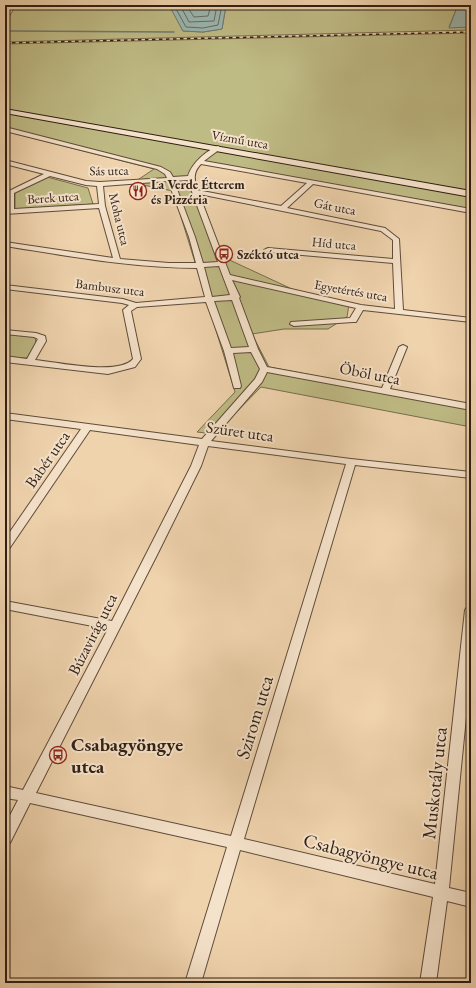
<svg xmlns="http://www.w3.org/2000/svg" width="476" height="988" viewBox="0 0 476 988" font-family="'EB Garamond',serif">
<style>
.green{fill:#bfbb85;stroke:#776d4d}
.water{fill:#9bb7b1;stroke:#707a73}
.lines{fill:none;stroke-linecap:round;stroke-linejoin:round}
.shore{stroke:#656b63;stroke-width:1}
.stream{stroke:#707a73;stroke-width:1.5}
.minor-casing{stroke:#5f4c3b;stroke-width:2}
.secondary-casing{stroke:#2f1f15;stroke-width:2}
.minor{fill:#f5e2ca;fill-rule:evenodd}
.secondary{fill:#f5e2ca;fill-rule:evenodd}
.rail{stroke:#2f1f15;stroke-width:1.5;stroke-dasharray:3.5 3.5;stroke-linecap:butt}
.labels{text-anchor:middle;stroke-width:4;stroke-linejoin:round;paint-order:stroke}
.far-street-label{font-size:13px;fill:#2f1f15;stroke:#f5e2ca}
.far-poi-label{font-size:13px;font-weight:bold;fill:#2f1f15;stroke:#f5e2ca;text-anchor:start}
.street-label{font-size:16px;fill:#2f1f15;stroke:#f5e2ca}
.near-street-label{font-size:19px;fill:#2f1f15;stroke:#f5e2ca}
.near-poi-label{font-size:19px;font-weight:bold;fill:#2f1f15;stroke:#f5e2ca;text-anchor:start}
</style>
<rect width="100%" height="100%" fill="#efd3ad"/>
<filter id="stains"><feTurbulence type="fractalNoise" baseFrequency=".005" numOctaves="4"/><feColorMatrix values="0 0 0 0 .2 0 0 0 0 .09 0 0 0 0 .02 0 0 0 .5 -.17"/></filter>
<radialGradient id="worn" r=".72"><stop offset=".6" stop-color="#630" stop-opacity="0"/><stop offset="1" stop-color="#630" stop-opacity=".3"/></radialGradient>
<g class="green">
<path d="M16 5H149L172 9 183 31 203 32 222 29 226 5H458L449 27H471V30L5 42V24Z"/>
<path d="M471 33V37H467L471 40V59H467L471 62V209L203 161 195 171 193 177 223 257 292 289 349 304 347 317 328 329H284L252 334 269 367 471 405V427L261 387 215 434 197 432 235 392 173 191 133 183 154 169 5 131V44Z"/>
<path d="M47 177 88 188 93 204 15 209V192Z"/>
<path d="M5 334 35 337 36 343 27 358 5 357Z"/>
</g>
<g class="water">
<path d="M112 5H226L222 29 203 32 183 31 171 9 149 5Z"/>
<path d="M458 5H471V27L449 28Z"/>
</g>
<g class="lines">
<g class="shore">
<path d="M172 5 175 7 186 27 203 28 218 25 222 5"/>
<path d="M180 5 189 22 214 21 217 5"/>
<path d="M186 5 194 17 208 16 211 5"/>
</g>
<path class="stream" d="M10 31 174 32"/>
<g class="minor-casing">
<path id="minor" d="M5 127 161 167 170 172 173 177 188 176C192 163 206 151 218 146L221 148 220 149 204 161 471 209V213L313 184 287 208 385 228 399 239 403 310 471 318V322L363 310 356 322H353L294 326 290 324 291 322 350 318 356 308 232 280 240 297 239 298 258 349 267 367 382 388 399 347 403 345 407 347 390 389 471 404V410L267 372 262 382 211 441 351 459 471 472V478L355 465 244 839 435 884 465 610 467 607 471 606V667L449 888 471 893V907L447 901 436 983H420L433 897 240 850 201 983H185L227 847 30 803 10 843 5 845V825L18 800 5 798V786L23 790 108 629 5 609V601L112 621 191 466 199 445 90 430 9 549 5 550V539L81 429 5 419V413L202 439 255 379 260 369 251 352 233 353 241 386 240 388H234L224 351 206 302 137 307 131 311 141 359 135 367 108 374 5 362V356L27 359 38 339 34 337 5 334V330L36 333 45 336 46 341 35 360C57 362 118 376 133 359L123 310 129 305 122 303 5 289V285L123 299 136 303 205 297 197 268C132 268 69 256 5 246V242L113 258 99 208 5 214V210H8L9 191 44 174 5 164V160L86 181 100 182 167 178 165 174 157 169 5 131ZM201 164 307 183 281 206 197 190C194 179 193 172 201 164ZM50 176 86 185 97 186 99 204 14 209V193ZM188 180V181L218 262 203 263 195 237 174 181ZM168 181 189 237 196 263H169L120 259 105 206 103 186ZM199 194 381 231 393 240V259L268 248 264 250 268 252 393 263 395 309 361 305 230 275ZM219 266 230 295 212 297 204 267ZM232 300 249 347 231 348 214 301ZM208 446 346 464 231 836 36 793 158 553 201 466Z"/>
</g>
<g class="secondary-casing">
<path id="secondary" d="M5 109 471 191V197L5 113Z"/>
</g>
<use href="#minor" class="minor"/>
<use href="#secondary" class="secondary"/>
<path class="rail" d="M5 43 471 32"/>
</g>
<defs>
<g id="restaurant-ring" transform="scale(0.9)"><circle r="9.5" fill="#f5e2ca" stroke="#8f2418" stroke-width="1.5"/><path d="M-5-6h1v4h1v-4h1v4h1v-4h1v5L-1.5 .5V6h-2V.5L-5-1ZM5-6V6H3V1.5H1.5Q1.5-4 5-6Z" fill="#8f2418"/></g>
<g id="bus-ring" transform="scale(0.9)"><circle r="9.5" fill="#f5e2ca" stroke="#8f2418" stroke-width="1.5"/><path d="M-5-6H5V4H4V6H2V4H-2V6H-4V4H-5ZM-3.5-4V0h7V-4ZM-3.5 1.2v1.5H-2V1.2ZM2 1.2v1.5H3.5V1.2Z" fill="#8f2418"/></g>
</defs>
<g fill-rule="evenodd">
<use href="#restaurant-ring" x="138" y="191"/>
<use href="#bus-ring" x="224" y="254"/>
<use href="#bus-ring" x="58" y="755"/>
</g>
<g class="labels">
<g class="far-street-label">
<text transform="translate(240 139) rotate(10)" y="5">Vízmű utca</text>
<text transform="translate(109 170) rotate(-1)" y="5">Sás utca</text>
<text transform="translate(53 197) rotate(-4)" y="5">Berek utca</text>
<text transform="translate(335 206) rotate(11)" y="5">Gát utca</text>
<text transform="translate(120 219) rotate(76)" y="5">Moha utca</text>
<text transform="translate(334 243) rotate(5)" y="5">Híd utca</text>
<text transform="translate(110 287) rotate(7)" y="5">Bambusz utca</text>
<text transform="translate(351 290) rotate(10)" y="5">Egyetértés utca</text>
</g>
<g class="far-poi-label">
<text x="151" y="189">La Verde Étterem<tspan x="151" dy="15">és Pizzéria</tspan></text>
<text x="237" y="259">Széktó utca</text>
</g>
<g class="street-label">
<text transform="translate(370 373) rotate(11)" y="6">Öböl utca</text>
<text transform="translate(240 431) rotate(8)" y="6">Szüret utca</text>
<text transform="translate(47 459) rotate(-55)" y="6">Babér utca</text>
<text transform="translate(92 634) rotate(-63)" y="6">Búzavirág utca</text>
</g>
<g class="near-street-label">
<text transform="translate(254 717) rotate(-73)" y="7">Szirom utca</text>
<text transform="translate(434 783) rotate(-84)" y="7">Muskotály utca</text>
<text transform="translate(371 856) rotate(14)" y="7">Csabagyöngye utca</text>
</g>
<g class="near-poi-label">
<text x="71" y="751">Csabagyöngye<tspan x="71" dy="22">utca</tspan></text>
</g>
</g>
<rect width="476" height="988" fill="none" stroke="#efd3ad" stroke-width="20"/>
<rect x="6" y="6" width="464" height="976" fill="none" stroke="#2f1f15" stroke-width="2"/>
<rect x="10" y="10" width="456" height="968" fill="none" stroke="#2f1f15"/>
<rect width="100%" height="100%" filter="url(#stains)"/>
<rect width="100%" height="100%" fill="url(#worn)"/>
</svg>
